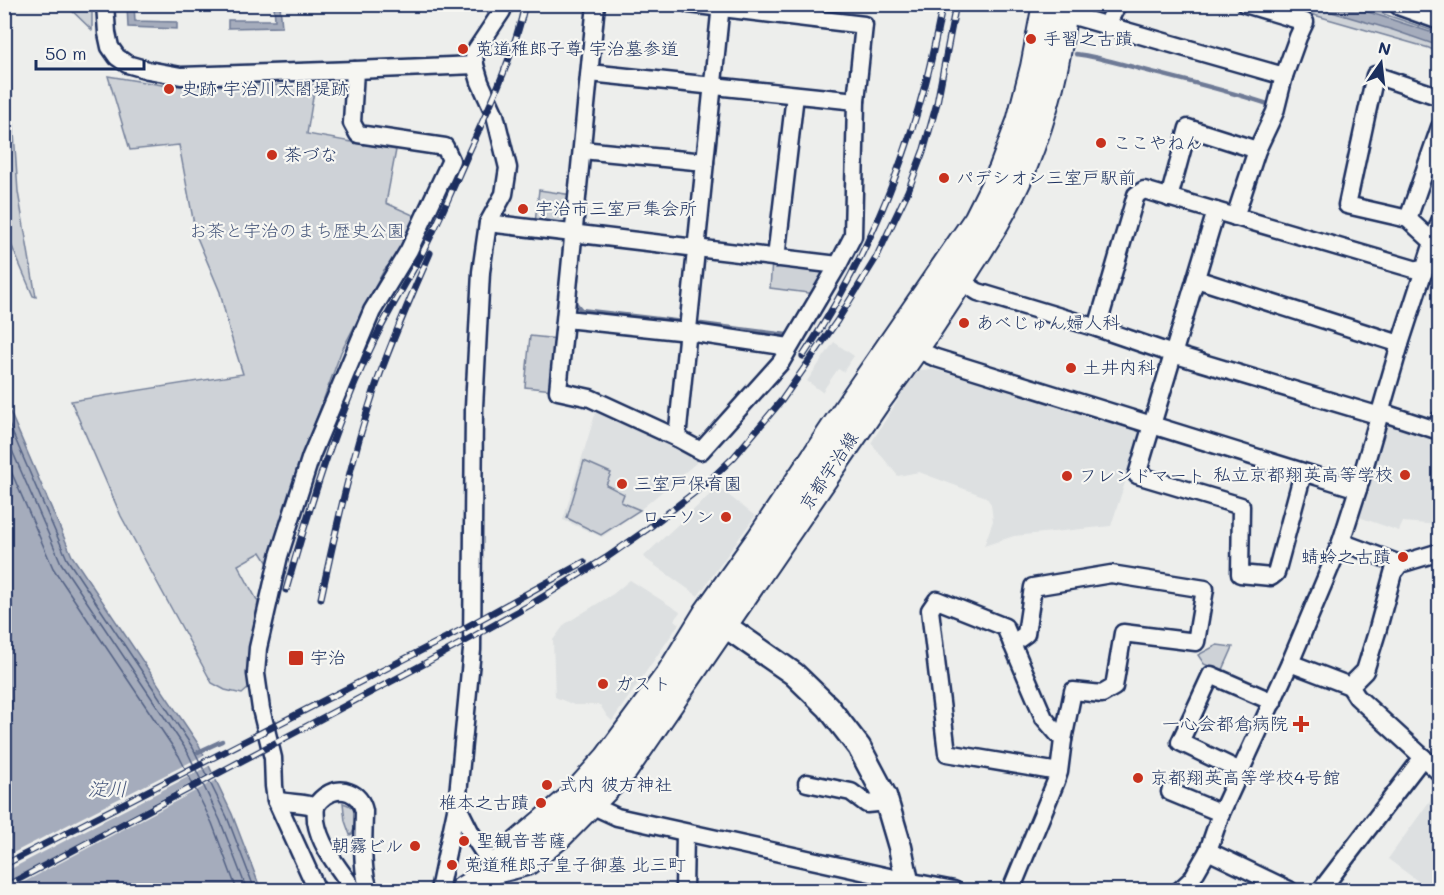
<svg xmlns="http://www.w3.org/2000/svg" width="1444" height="895" viewBox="0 0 1444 895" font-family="Mali,'Klee One',sans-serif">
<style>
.built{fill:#dde0e1}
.green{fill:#ced2d7;stroke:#74809a;stroke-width:1.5}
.water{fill:#a5acbc;stroke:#6e7a96;stroke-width:1.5}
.pier{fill:#edeeec}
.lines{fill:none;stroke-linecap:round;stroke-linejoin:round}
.shore{stroke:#526184;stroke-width:1.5}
.stream{stroke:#6e7a96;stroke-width:4.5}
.street-casing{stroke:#1b2f5e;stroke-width:21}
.secondary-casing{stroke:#1b2f5e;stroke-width:27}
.primary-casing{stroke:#1b2f5e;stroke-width:30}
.street{stroke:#f6f6f2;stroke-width:16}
.secondary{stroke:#f6f6f2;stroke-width:22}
.primary{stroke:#f6f6f2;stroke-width:26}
.rail-casing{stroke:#1b2f5e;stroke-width:7}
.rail{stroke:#f6f6f2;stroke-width:4.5;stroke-dasharray:14;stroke-linecap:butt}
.poi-dot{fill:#c8321e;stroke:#f6f6f2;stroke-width:2}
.labels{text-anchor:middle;stroke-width:4.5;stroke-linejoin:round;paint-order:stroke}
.poi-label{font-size:18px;fill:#1b2f5e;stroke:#f6f6f2;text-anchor:start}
.park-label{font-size:18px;fill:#48587c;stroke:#f6f6f2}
.street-label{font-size:18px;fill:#1b2f5e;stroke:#f6f6f2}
.water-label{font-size:20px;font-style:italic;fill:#44547a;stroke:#f6f6f2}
</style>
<rect width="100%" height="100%" fill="#edeeec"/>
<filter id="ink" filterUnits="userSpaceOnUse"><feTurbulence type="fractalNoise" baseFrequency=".0167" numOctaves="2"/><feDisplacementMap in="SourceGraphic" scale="12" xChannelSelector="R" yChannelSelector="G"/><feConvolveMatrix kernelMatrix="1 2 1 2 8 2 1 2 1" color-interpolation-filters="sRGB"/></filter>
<g filter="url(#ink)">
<g class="built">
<path d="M834 342 854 356 843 372 838 369 822 392 807 381Z"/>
<path d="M932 369 1137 425 1141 433 1111 526 1014 536 984 546 993 521 991 504 986 497 919 472 898 476 871 443 905 389 919 370Z"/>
<path d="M597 408 702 458 640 510 602 537 563 520Z"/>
<path d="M1390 420 1439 430V525L1403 522 1399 531 1356 516 1387 425Z"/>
<path d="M718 487 755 516 698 596 643 557Z"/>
<path d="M630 580 680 612 674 620 679 624 612 721 607 716 600 705H574L555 697 553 640 565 624 613 594Z"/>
<path d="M1439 788V883L1434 890H1430L1388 859Z"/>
</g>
<g class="green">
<path d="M66 5H92V30Z"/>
<path d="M174 5H240L237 7C214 12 196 14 174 5Z"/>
<path d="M1279 5H1358L1439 33V53L1429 48Z"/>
<path d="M4 27 10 73 18 192 36 297 33 296 5 230Z"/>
<path d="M108 76 168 86 315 85 307 134 396 150 386 203 413 215 414 220 406 248 384 270 341 352 309 439 269 565 261 552 238 565 258 602 251 644 250 687 242 694 225 690 212 683 121 516 71 401 243 374 230 333 220 292 196 235 179 145 130 150Z"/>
<path d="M539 190 572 195 568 222 562 226 535 222Z"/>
<path d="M772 261 829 269 816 294 770 288Z"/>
<path d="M530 336 558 339 553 390 525 387Z"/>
<path d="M584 461 611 473 606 485 624 494 621 502 640 510 601 535 567 518Z"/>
<path d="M1217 645 1233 647 1222 672 1204 664 1198 655Z"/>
<path d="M343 803C361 808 358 821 352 834L350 835 345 821Z"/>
</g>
<g class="water">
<path d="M127 5H134L135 21 177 22V29L128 27Z"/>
<path d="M274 5H280L282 27 228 28V20H275Z"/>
<path d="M1308 5H1347L1439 35V46L1393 30Z"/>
<path d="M4 398 72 556 199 745 232 814 261 890H5Z"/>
</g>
<g class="pier">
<path d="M206 754 211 765 5 872V857Z"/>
<path d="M214 771 218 779 9 890H5V883Z"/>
</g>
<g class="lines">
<g class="shore">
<path d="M4 413 67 559 193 748 227 817 255 890"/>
<path d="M4 432 61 563 187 751 220 820 247 890"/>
<path d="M4 455 53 568 179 756 212 823 237 890"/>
</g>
<g class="stream">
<path d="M1076 54C1099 57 1121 64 1144 70 1187 81 1229 91 1271 105"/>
<path d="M576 304 581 310 683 322"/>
<path d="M701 324 787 335"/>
<path d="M198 752 222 741"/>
</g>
<g class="street-casing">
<g id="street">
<path d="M105 4 107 33 110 47 117 57 127 64 148 70 181 76 355 70"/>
<path d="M596 4 558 391 590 398 677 438 701 451 781 362 838 265 853 236 856 101 864 25 689 4"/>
<path d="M1063 13 1284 76"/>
<path d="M1106 26 1118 4"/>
<path d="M590 73 856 101"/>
<path d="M582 150 705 162"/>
<path d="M1169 198 1188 128 1257 150"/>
<path d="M1216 211 1137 475 1241 506 1240 574 1271 577 1276 573 1303 473"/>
<path d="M1235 217 1257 150 1275 112 1284 76 1298 37 1305 22 1245 4"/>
<path d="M1408 219 1440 127"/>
<path d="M488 223 838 265"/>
<path d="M1433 242 1408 219 1347 205 1375 75 1440 97"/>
<path d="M776 258 795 95"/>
<path d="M1196 279 1400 344"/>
<path d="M960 281 978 292 1097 328 1173 354 1380 416"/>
<path d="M566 319 688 332 789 347"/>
<path d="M1097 328 1136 195 1144 190 1424 272"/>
<path d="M909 344 916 349 936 358 1358 489"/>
<path d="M1381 412 1436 430 1440 419"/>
<path d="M677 438 721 4"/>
<path d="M1341 542 1400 564"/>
<path d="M1012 644 1026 634 1033 587 1111 574 1205 589 1196 642 1123 633 1114 687 1102 694 1073 691 1063 740"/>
<path d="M1290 663 1350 686 1365 671 1377 632 1393 573 1400 564 1440 552"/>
<path d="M1350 686 1357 697 1440 773"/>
<path d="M1240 771 1180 742 1211 675 1273 702"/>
<path d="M807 783 851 792 867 804 887 802"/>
<path d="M1170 792 1221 813"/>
<path d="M276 800C289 804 303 802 316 807"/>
<path d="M457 805 471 833 495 870"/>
<path d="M591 805 617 817 907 881 954 890"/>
<path d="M1208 851 1289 890"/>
<path d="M317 890 276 800 274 786 273 758 261 709 256 674 258 648 279 556 311 456 372 311 409 250 451 160 445 147 358 134 352 123 355 70 475 65"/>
<path d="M354 890C340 869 320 847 316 821 316 817 315 811 316 807 317 803 321 799 325 796 341 785 360 792 364 811 364 832 360 872 370 890"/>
<path d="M439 890 457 805 472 650 474 407 481 272 488 223 504 194 508 168 495 115 480 82 475 65 474 53 502 11V4"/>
<path d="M684 890 685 833"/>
<path d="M1011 890 1056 781 1059 772 1063 740 1044 718 1005 627 937 600 930 610 947 753 1059 772"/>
<path d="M1180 890 1192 879 1208 851 1221 813 1290 663 1341 542 1358 489 1400 344 1440 221"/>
<path d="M1321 890 1423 757"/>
</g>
</g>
<g class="secondary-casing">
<g id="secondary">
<path d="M1401 4 1440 18"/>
<path d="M711 616 794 674 828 707 859 747 885 796 900 847 907 881"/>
</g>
</g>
<g class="primary-casing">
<g id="primary">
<path d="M495 870 527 862 560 835 625 769 875 404C909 359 941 312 970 264 990 234 1009 202 1023 168 1044 116 1059 60 1064 4"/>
<path d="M463 890 495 870 512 849 573 797 608 758 669 675 707 613 760 539 855 397 977 220 1002 170 1020 122 1034 67 1046 4"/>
</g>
</g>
<use href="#street" class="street"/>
<use href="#secondary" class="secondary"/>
<use href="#primary" class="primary"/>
<g class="rail-casing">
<g id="rail">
<path d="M803 356C858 274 899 181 925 85 932 59 937 31 943 4"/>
<path d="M286 590C310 506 336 420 374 341 388 312 405 285 420 257 440 221 455 182 472 145 493 99 514 54 525 4"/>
<path d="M321 598C336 529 351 460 373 394 389 346 410 299 430 253"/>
<path d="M4 865 463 629 584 562"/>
<path d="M4 887 422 665 530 605 606 558 646 530 708 482 734 457 782 400 837 321 876 258 908 191 924 149 937 103 956 4"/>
</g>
</g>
<use href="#rail" class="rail"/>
</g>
</g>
<g class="poi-dot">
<circle cx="1031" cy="39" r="6"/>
<circle cx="463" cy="49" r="6"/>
<circle cx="169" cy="89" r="6"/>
<circle cx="1101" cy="143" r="6"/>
<circle cx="272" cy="155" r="6"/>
<circle cx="944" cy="178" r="6"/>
<circle cx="523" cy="209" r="6"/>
<circle cx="964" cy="323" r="6"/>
<circle cx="1071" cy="368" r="6"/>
<circle cx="1405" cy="475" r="6"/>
<circle cx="1067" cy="476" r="6"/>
<circle cx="622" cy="484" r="6"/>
<circle cx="726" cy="517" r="6"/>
<circle cx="1403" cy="557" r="6"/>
<rect x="288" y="650" width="16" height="16" rx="3"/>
<circle cx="603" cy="684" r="6"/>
<path d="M1298 715h6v6h6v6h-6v6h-6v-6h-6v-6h6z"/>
<circle cx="1138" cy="778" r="6"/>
<circle cx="547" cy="785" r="6"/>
<circle cx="541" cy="803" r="6"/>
<circle cx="464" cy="841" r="6"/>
<circle cx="415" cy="846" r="6"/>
<circle cx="452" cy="865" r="6"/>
</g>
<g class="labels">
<g class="poi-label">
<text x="1043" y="45">手習之古蹟</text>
<text x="475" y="55">莵道稚郎子尊 宇治墓参道</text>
<text x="181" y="95">史跡 宇治川太閤堤跡</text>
<text x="1113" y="149">ここやねん</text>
<text x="284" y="161">茶づな</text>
<text x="956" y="184">パデシオン三室戸駅前</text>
<text x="535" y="215">宇治市三室戸集会所</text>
<text x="976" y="329">あべじゅん婦人科</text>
<text x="1083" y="374">土井内科</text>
<text x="1393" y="481" text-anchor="end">私立京都翔英高等学校</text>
<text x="1079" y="482">フレンドマート</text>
<text x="634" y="490">三室戸保育園</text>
<text x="714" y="523" text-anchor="end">ローソン</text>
<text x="1391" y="563" text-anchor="end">蜻蛉之古蹟</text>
<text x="310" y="664">宇治</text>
<text x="615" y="690">ガスト</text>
<text x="1288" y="730" text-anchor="end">一心会都倉病院</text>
<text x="1150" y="784">京都翔英高等学校4号館</text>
<text x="559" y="791">式内 彼方神社</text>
<text x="529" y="809" text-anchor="end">椎本之古蹟</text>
<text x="476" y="847">聖観音菩薩</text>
<text x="403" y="852" text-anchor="end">朝霧ビル</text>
<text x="464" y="871">莵道稚郎子皇子御墓 北三町</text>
</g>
<g class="park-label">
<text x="297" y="237">お茶と宇治のまち歴史公園</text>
</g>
<g class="street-label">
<text transform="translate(829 471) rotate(-56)" y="6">京都宇治線</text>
</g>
<g class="water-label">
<text x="107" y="796">淀川</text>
</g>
</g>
<rect width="1444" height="895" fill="none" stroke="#f6f6f2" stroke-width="24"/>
<rect x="12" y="12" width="1420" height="871" fill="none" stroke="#1b2f5e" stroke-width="2" filter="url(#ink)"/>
<g transform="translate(1381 63) rotate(14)" stroke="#f6f6f2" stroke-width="4.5" paint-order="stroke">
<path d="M0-4.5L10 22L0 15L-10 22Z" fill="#1b2f5e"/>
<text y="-9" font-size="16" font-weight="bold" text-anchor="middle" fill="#1b2f5e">N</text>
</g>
<path d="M36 60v9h108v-9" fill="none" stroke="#1b2f5e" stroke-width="3"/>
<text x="45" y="60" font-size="18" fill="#1b2f5e" stroke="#f6f6f2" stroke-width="4.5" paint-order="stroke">50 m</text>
</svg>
